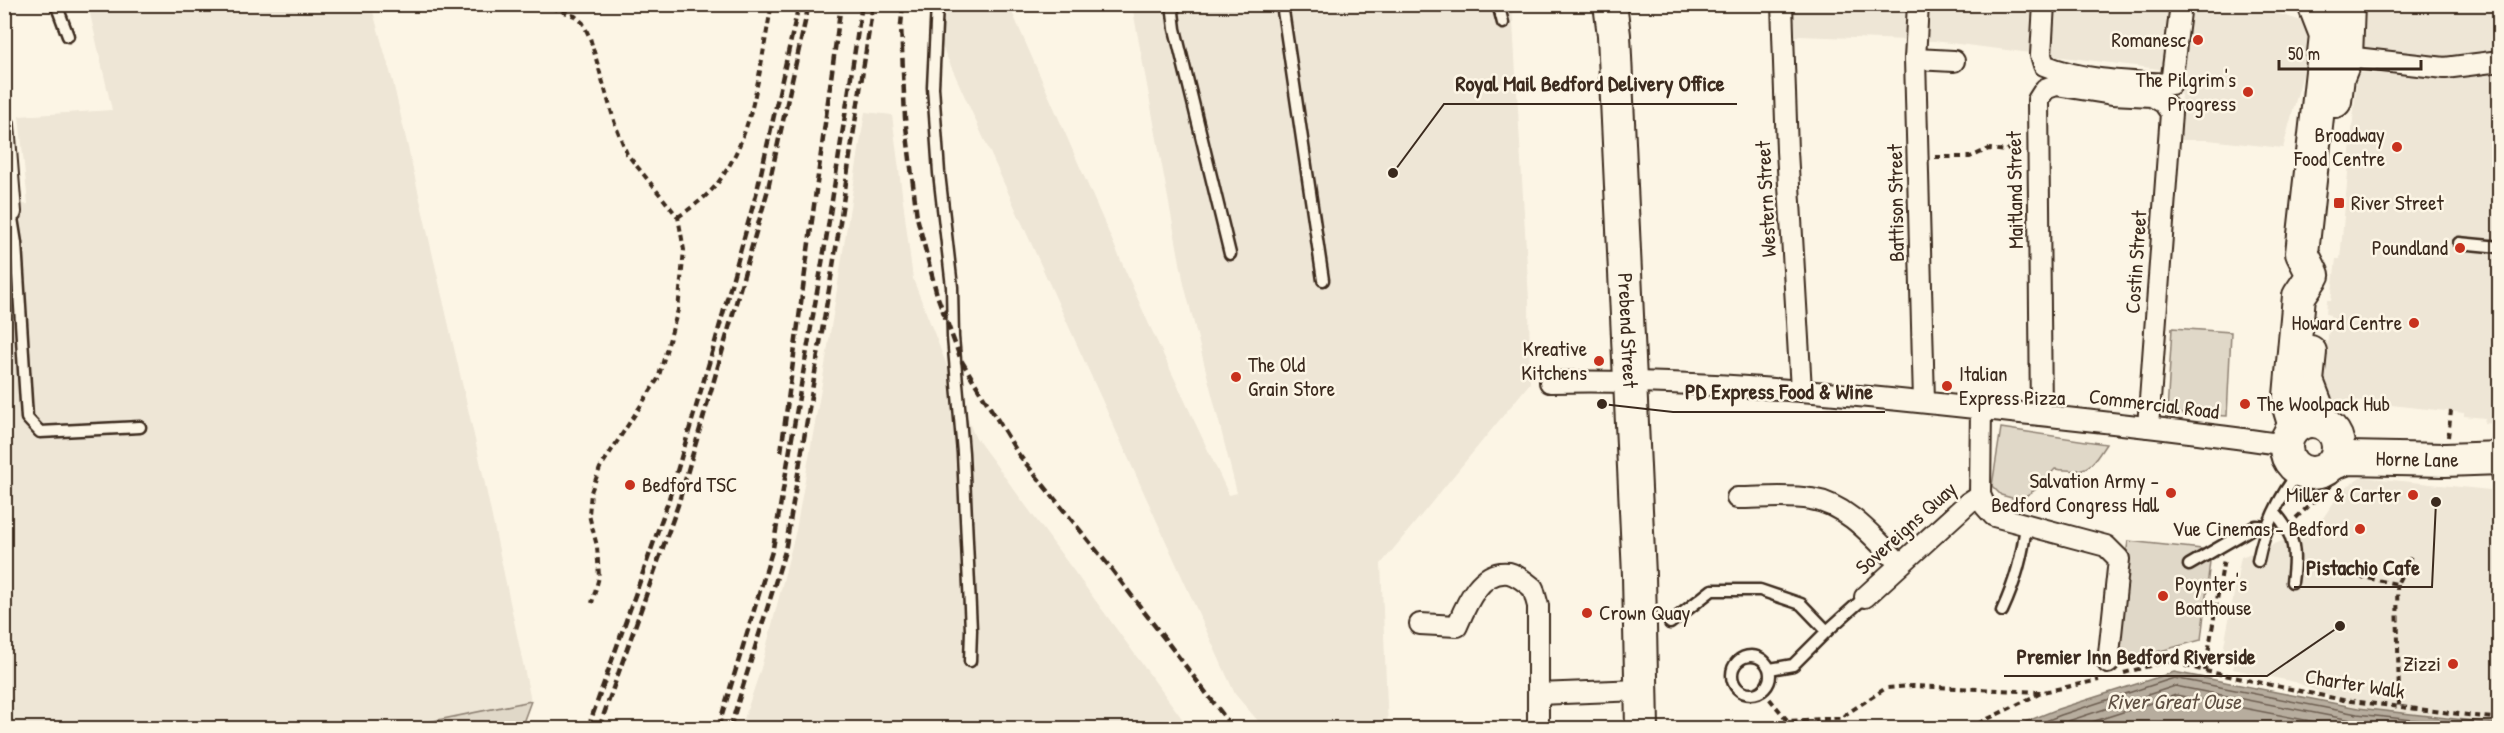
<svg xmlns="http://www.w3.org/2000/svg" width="2504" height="733" viewBox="0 0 2504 733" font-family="'Patrick Hand',sans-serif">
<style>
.built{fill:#eee6d6}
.green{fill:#e0d8c8;stroke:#8e8173;stroke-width:1.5}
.water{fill:#b7ad9e;stroke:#85796b;stroke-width:1.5}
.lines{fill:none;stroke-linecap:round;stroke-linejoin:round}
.shore{stroke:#6d5e51;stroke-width:1.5}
.lane-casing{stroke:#3b2a1e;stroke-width:15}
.street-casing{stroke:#3b2a1e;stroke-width:24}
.primary-casing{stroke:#3b2a1e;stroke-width:36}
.path{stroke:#3b2a1e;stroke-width:4;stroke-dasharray:6 4.5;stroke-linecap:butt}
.lane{stroke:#fcf5e5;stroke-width:10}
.street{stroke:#fcf5e5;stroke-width:20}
.primary{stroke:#fcf5e5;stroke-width:32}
.rail{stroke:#3b2a1e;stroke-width:4.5;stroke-dasharray:9 4.5;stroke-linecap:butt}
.poi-dot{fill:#c8321e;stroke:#fcf5e5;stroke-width:2}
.labels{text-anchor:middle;stroke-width:5;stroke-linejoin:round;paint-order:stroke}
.poi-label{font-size:21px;fill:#3b2a1e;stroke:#fcf5e5;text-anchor:end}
.street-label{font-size:21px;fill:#3b2a1e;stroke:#fcf5e5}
.water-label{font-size:22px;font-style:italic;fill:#605144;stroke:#fcf5e5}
.leader{fill:none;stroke:#3b2a1e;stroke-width:2}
.callout-dot{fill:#3b2a1e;stroke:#fcf5e5;stroke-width:2}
.callout-label{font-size:22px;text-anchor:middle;font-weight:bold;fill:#3b2a1e;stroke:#fcf5e5;stroke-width:5;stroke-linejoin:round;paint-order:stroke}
</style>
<rect width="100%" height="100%" fill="#fcf5e5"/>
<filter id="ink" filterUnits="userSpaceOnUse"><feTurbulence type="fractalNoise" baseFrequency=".0167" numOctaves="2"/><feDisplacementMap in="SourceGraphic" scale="12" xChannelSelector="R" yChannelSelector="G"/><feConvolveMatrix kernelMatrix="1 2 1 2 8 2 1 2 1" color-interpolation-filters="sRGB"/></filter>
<g filter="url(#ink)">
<g class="built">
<path d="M2248 4 2305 22 2312 40 2283 148 2208 140H2177L2183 72 1934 41 1800 36 1782 37V5Z"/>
<path d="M88 5H371L393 82 482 470 531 701 399 728H5L4 206 28 204 19 116 112 110Z"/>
<path d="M953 5H1009L1147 320 1229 495 1237 493 1184 284 1132 5H1512L1529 300 1530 383 1381 564 1388 728H1264L1235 694 941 44V20Z"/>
<path d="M2356 5H2499V424L2484 423 2485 418 2464 416V413L2328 398 2323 391 2330 315 2326 314 2327 300H2331L2336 259H2340L2357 77Z"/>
<path d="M865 112 892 115 913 279 974 435 1189 728H741L761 668 796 530 823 378Z"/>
<path d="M2362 477 2490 490 2499 488V724L2358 708 2295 682 2233 669 2236 654 2223 651 2241 557 2316 528 2343 489Z"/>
</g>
<g class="green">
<path d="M2172 328 2231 332 2227 416 2167 413Z"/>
<path d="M2001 428 2106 444C2089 470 2087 473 2055 469L2035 490 2019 500 2001 495 1992 486Z"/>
<path d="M2128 541 2202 549 2210 561 2201 640 2112 664Z"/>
<path d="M531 701 521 728H399Z"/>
</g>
<path class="water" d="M2174 672 2358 708 2499 724V728H2010L2058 709Z"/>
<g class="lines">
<g class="shore">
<path d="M2028 728 2061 715 2174 678 2357 714 2488 728"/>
<path d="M2047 728 2175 686 2356 721 2408 728"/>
<path d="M2073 728 2176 695 2346 728"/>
</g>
<g class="lane-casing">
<g id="lane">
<path d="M56 4 68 36"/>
<path d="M937 4 933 87 939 173 952 287 953 337 963 453 971 630 970 661"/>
<path d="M1172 4 1175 29 1230 254"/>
<path d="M1282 4 1323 280"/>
<path d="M1498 4 1503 23"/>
<path d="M11 212 16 243 27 418 40 432 140 427"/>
<path d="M2459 243 2500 247"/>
<path d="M2496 462 2500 488"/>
<path d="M2275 513C2296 536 2296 553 2292 582"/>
<path d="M2258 561C2264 530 2279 495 2300 471"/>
<path d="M2189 565 2256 526 2266 527"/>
<path d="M2002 611C2015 583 2023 555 2026 524"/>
<path d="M1670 623 1712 590H1760L1801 604 1827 631 1865 597"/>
<circle cx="1751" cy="675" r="19"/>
<path d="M1770 669 1793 665 1827 631"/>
</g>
</g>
<g class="street-casing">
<g id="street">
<path d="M1782 4 1787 151 1801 390"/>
<path d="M1918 4 1915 59 1924 401"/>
<path d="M2044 4 2041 55 2044 65C2082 81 2130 82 2171 84L2181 4"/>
<path d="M2346 57 2445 68 2500 61"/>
<path d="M1915 59 1954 61"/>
<path d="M4 125 11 212 4 215"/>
<path d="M1550 382C1695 379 1840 393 1984 409 2085 420 2186 430 2286 445"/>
<path d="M2041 415 2038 100 2045 89 2056 85 2112 94 2152 96 2164 103 2171 113 2148 427"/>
<path d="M1980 495 1985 506 1994 516 2106 546 2119 559 2108 663"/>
<path d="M1737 498C1761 498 1788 495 1811 499 1847 504 1875 539 1899 563"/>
<path d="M1865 597 1968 503 1980 495 1981 408"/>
<path d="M1420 624 1457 626C1466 605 1480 569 1509 573 1517 575 1527 583 1533 588L1538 606V728"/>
<path d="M1538 694 1640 690"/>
</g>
</g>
<g class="primary-casing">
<g id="primary">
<path id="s1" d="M1610 4 1614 35 1639 575 1642 728"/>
<path d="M2335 101 2338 77 2346 57 2348 4"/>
<path d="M2310 352 2307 381 2323 423"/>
<circle cx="2312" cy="447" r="26"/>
<path d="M2295 427 2289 407 2299 296 2313 275 2302 253 2326 35 2314 4"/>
<path id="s2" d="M2334 463 2348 458 2445 460 2500 458"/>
</g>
</g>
<g class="path">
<path d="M542 4 575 16 583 23 590 38 615 124 627 154 678 217 684 250 678 310 658 379 600 468 591 492 589 515 597 546 599 577 592 603"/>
<path d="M1935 157H1970L1989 149 2006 151 2012 147H2021"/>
<path d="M678 217C694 206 711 194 722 177 756 128 760 62 772 4"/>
<path d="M2448 437 2451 411"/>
<path d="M2296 518 2330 486"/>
<path d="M2307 566 2397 584 2411 557"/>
<path d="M2397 584 2399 706"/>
<path d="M2205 671 2224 559"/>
<path d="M2124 673 2167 661 2205 671 2343 700 2500 719"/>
<path d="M1763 691 1788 721"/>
<path d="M1772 728 1788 721 1840 718 1886 688 1912 686 2042 692"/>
<path d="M1969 728 2043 692 2099 680"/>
</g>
<use href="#lane" class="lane"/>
<use href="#street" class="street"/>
<use href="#primary" class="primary"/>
<g class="rail">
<path d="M903 4 901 25 905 118 917 217 937 295 961 360 1019 455 1109 566 1233 728"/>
<path d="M781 452 841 4"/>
<path d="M588 728 668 502 714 346 757 191 799 4"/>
<path d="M599 728 678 505 723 349 767 193 809 4"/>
<path d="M718 728 773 548 826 240 862 4"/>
<path d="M730 728 785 551 837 242 873 4"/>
</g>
</g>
</g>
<g class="poi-dot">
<circle cx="2198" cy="40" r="6"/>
<circle cx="2248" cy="92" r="6"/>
<circle cx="2397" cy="147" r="6"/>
<rect x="2333" y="197" width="12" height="12" rx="3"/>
<circle cx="2460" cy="248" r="6"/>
<circle cx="2414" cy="323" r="6"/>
<circle cx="1599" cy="361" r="6"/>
<circle cx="1236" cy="377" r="6"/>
<circle cx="1947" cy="386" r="6"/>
<circle cx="2245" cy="404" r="6"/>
<circle cx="630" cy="485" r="6"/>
<circle cx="2171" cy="493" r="6"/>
<circle cx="2413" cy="495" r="6"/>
<circle cx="2360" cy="529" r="6"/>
<circle cx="2163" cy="596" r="6"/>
<circle cx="1587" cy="613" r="6"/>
<circle cx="2453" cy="664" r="6"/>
</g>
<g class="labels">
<g class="poi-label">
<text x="2186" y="47">Romanesc</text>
<text x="2236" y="87">The Pilgrim's<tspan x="2236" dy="24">Progress</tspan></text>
<text x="2385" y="142">Broadway<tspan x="2385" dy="24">Food Centre</tspan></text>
<text x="2351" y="210" text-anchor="start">River Street</text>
<text x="2448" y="255">Poundland</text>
<text x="2402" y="330">Howard Centre</text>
<text x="1587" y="356">Kreative<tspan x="1587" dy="24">Kitchens</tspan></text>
<text x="1248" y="372" text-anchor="start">The Old<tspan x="1248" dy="24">Grain Store</tspan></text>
<text x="1959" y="381" text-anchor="start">Italian<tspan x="1959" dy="24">Express Pizza</tspan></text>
<text x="2257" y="411" text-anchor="start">The Woolpack Hub</text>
<text x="2159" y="488">Salvation Army -<tspan x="2159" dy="24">Bedford Congress Hall</tspan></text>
<text x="642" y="492" text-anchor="start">Bedford TSC</text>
<text x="2401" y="502">Miller &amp; Carter</text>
<text x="2348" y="536">Vue Cinemas - Bedford</text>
<text x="2175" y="591" text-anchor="start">Poynter's<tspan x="2175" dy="24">Boathouse</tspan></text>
<text x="1599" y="620" text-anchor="start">Crown Quay</text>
<text x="2441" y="671">Zizzi</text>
</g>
<g class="street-label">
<text transform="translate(2015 190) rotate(-91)" y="7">Maitland Street</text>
<text transform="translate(1766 199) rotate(-93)" y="7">Western Street</text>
<text transform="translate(1896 203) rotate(-91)" y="7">Battison Street</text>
<text transform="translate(2136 262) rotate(-86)" y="7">Costin Street</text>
<text dy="7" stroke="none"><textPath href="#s1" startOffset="327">Prebend Street</textPath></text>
<text transform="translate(2154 404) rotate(7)" y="7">Commercial Road</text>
<text dy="7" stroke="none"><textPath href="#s2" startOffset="84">Horne Lane</textPath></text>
<text transform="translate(1906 528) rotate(-42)" y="7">Sovereigns Quay</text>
<text transform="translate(2355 684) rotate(9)" y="7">Charter Walk</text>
</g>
<g class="water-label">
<text x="2174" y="709">River Great Ouse</text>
</g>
</g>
<path class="leader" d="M1393 173L1444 104H1737M1602 404L1673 412H1885M2436 502L2432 587H2294M2340 626L2267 676H2004"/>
<g class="callout-dot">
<circle cx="1393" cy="173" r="6"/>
<circle cx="1602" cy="404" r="6"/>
<circle cx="2436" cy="502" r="6"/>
<circle cx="2340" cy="626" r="6"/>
</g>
<g class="callout-label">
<text x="1590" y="91">Royal Mail Bedford Delivery Office</text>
<text x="1779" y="399">PD Express Food &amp; Wine</text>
<text x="2363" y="575">Pistachio Cafe</text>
<text x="2136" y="664">Premier Inn Bedford Riverside</text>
</g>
<rect width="2504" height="733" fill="none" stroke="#fcf5e5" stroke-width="24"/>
<rect x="12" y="12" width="2480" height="709" fill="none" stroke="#3b2a1e" stroke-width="2" filter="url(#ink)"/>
<path d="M2279 60v9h142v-9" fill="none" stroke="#3b2a1e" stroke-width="3"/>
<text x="2288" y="60" font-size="18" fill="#3b2a1e" stroke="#fcf5e5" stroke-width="4.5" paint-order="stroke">50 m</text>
</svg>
